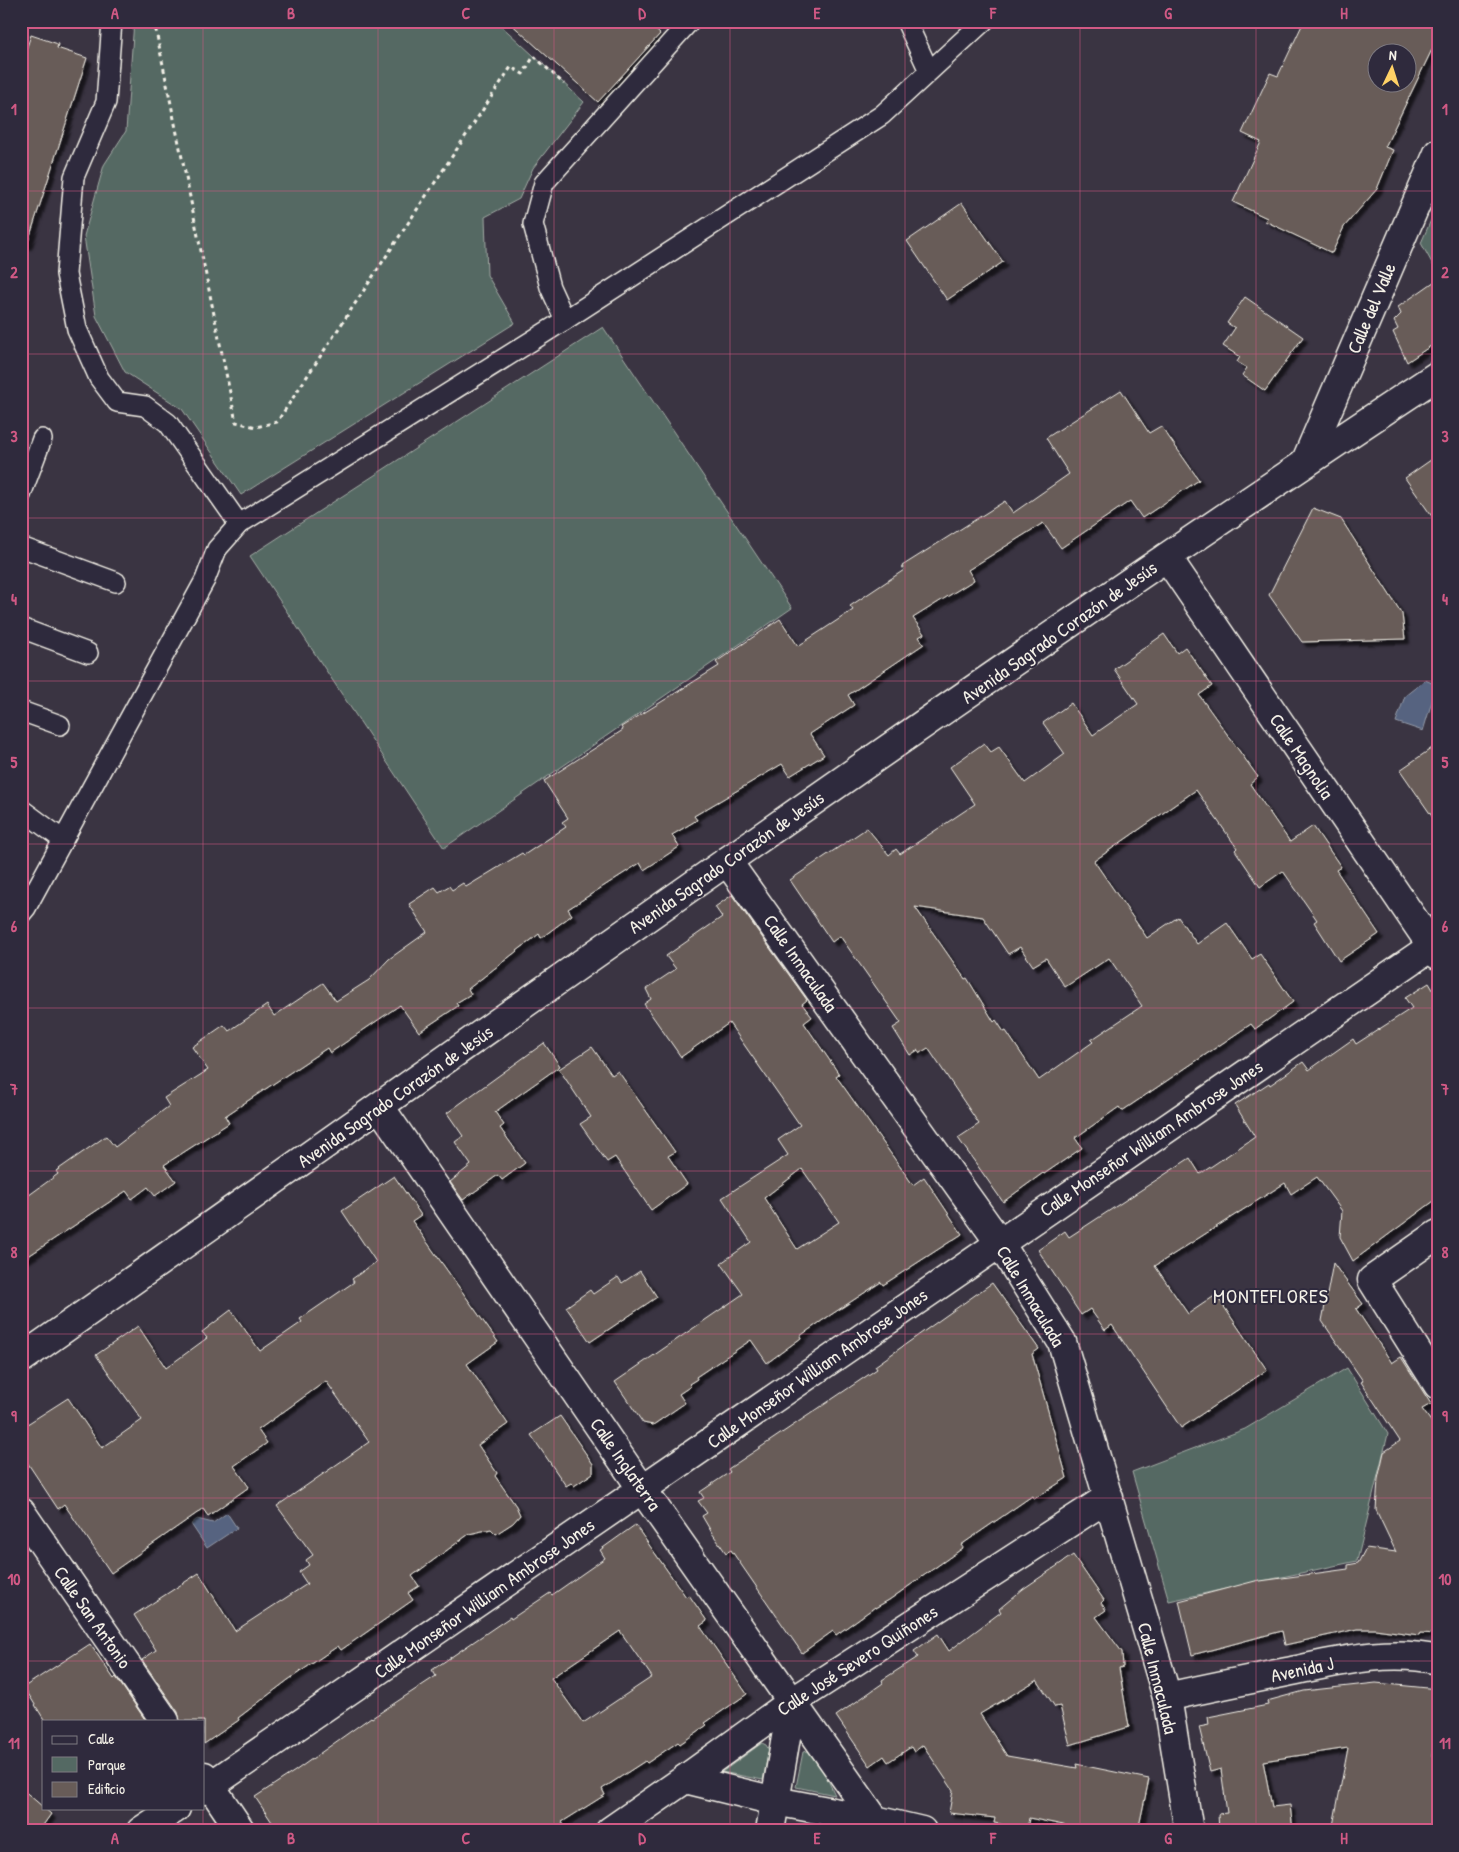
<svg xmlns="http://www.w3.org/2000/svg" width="1459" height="1852" viewBox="0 0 1459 1852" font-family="'Patrick Hand',sans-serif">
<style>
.green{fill:#546963;stroke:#a4ada6}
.water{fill:#566480;stroke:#959caa}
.building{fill:#685c58;stroke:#f4f1e8;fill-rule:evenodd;filter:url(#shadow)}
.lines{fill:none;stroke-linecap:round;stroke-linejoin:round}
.lane-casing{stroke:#f4f1e8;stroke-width:22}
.street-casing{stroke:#f4f1e8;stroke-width:31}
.path{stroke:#f4f1e8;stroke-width:3;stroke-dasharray:4 4;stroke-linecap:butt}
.lane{stroke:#2f2a3d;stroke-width:19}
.street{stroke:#2f2a3d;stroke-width:28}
.grid{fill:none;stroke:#d15985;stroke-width:1;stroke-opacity:0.55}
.labels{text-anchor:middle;stroke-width:4;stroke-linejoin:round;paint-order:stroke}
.street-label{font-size:19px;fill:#f4f1e8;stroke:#2f2a3d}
.neighbourhood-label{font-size:20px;letter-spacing:1px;fill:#f4f1e8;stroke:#2f2a3d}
.neatline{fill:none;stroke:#d15985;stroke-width:2}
.grid-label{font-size:16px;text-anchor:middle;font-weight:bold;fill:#d15985}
</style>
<defs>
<filter id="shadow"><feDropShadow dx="4.5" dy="4.5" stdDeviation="1" flood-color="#0009"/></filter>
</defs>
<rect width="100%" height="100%" fill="#3a3442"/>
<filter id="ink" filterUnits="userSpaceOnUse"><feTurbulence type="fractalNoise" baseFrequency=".02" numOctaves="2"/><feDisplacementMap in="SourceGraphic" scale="10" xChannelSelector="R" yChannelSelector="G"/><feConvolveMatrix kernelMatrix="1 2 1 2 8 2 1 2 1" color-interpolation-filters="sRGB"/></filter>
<g filter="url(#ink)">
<g class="green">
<path d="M134 21H496L584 102 533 168 519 199 485 217 487 275 515 323 241 495 182 409 125 372 96 316 84 236 104 165 126 131Z"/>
<path d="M1438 204V274L1421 243Z"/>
<path d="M603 327 792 608 444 848 250 556Z"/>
<path d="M1347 1368 1388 1434 1357 1561 1169 1601 1132 1472 1245 1429Z"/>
<path d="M762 1743 766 1745 769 1750 763 1780 722 1772Z"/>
<path d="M812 1750 815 1752 835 1795 796 1787 803 1752Z"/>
</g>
<g class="water">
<path d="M1425 680 1437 685 1423 731 1396 722 1405 696Z"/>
<path d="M227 1513 237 1528 207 1548 191 1524 197 1519 213 1523Z"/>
</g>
<g class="building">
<path d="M508 21H646L660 34 598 102Z"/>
<path d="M1304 21H1438V37L1385 147 1393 150 1377 189 1344 227 1332 253 1265 221 1267 218 1233 202 1261 142 1242 133 1270 73 1278 76ZM1376 52H1406V82H1376Z"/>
<path d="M31 35 58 44 57 48 87 58 27 245 21 244V65Z"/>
<path d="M962 203 1003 262 947 300 907 241Z"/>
<path d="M1438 279V341L1407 362 1393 332 1398 329 1394 321 1401 314 1398 307Z"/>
<path d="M1245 297 1303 337 1265 391 1242 375 1247 368 1237 362 1240 357 1223 346 1235 328 1227 323Z"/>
<path d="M1121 390 1149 433 1161 426 1199 480 1142 518 1130 501 1061 548 1043 523 968 570 974 580 913 618 924 634 919 637 924 644 848 695 854 705 810 734 824 755 790 776 782 764 694 816 697 820 672 835 679 847 644 870 640 863 568 909 572 915 541 938 539 934 468 989 471 994 456 1003 458 1006 419 1032 400 1005 330 1053 327 1048 225 1116 229 1123 164 1165 176 1181 155 1196 148 1187 132 1199 126 1191 21 1261V1201L58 1174 56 1171 106 1136 115 1147 169 1106 164 1098 208 1070 192 1047 224 1025 229 1031 267 1005 274 1016 323 983 336 1001 369 980 389 959 427 932 409 904 435 887 439 892 449 886 452 890 463 883 466 887 522 853 524 855 566 827 562 822 568 818 544 781 623 730 621 727 719 666 716 662 780 619 798 646 853 610 850 606 904 570 902 566 1005 501 1013 513 1069 474 1046 438Z"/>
<path d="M1438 455V525L1405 478Z"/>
<path d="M1313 508 1341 519 1402 614 1405 639 1302 642 1269 595Z"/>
<path d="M1164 634 1177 653 1185 647 1212 686 1199 695 1258 777 1250 784 1290 842 1313 826 1341 867 1336 870 1379 934 1339 961 1314 922 1317 920 1283 871 1260 887 1235 850 1237 848 1196 790 1094 861 1147 938 1178 917 1197 944 1227 923 1252 959 1260 954 1293 1002 1255 1029 1251 1024 1122 1111 1119 1107 1075 1138 1082 1148 1044 1174 1043 1173 1003 1202 958 1138 979 1124 928 1048 920 1053 918 1050 910 1055 893 1028 901 1023 840 936 832 942 790 880 867 828 889 855 896 849 900 854 975 804 950 767 984 743 991 752 999 747 1025 783 1065 754 1043 723 1071 703 1093 735 1138 704 1114 669ZM915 907 983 917 1008 954 1020 947 1033 966 1046 958 1065 987 1109 958 1142 1006 1091 1040 1093 1042 1039 1080 1006 1031 1004 1032 996 1020 994 1022 967 978 965 979Z"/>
<path d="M1438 744V825L1400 770Z"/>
<path d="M732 895 807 1000 802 1004 812 1017 804 1023 839 1074 836 1076 913 1185 924 1177 962 1234 883 1285 881 1282 823 1320 800 1336 801 1338 767 1363 751 1340 696 1377 697 1379 689 1384 691 1386 679 1394 685 1403 653 1425 643 1423 615 1382 743 1294 721 1263 751 1242 722 1198 788 1155 778 1140 800 1125 729 1023 681 1057 644 1004 651 999 646 989 676 969 666 956 722 917 715 907ZM802 1169 839 1222 797 1249 764 1198Z"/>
<path d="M1429 983 1435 993 1438 991V1198L1353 1261 1340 1237 1342 1211 1317 1177 1291 1194 1285 1183 1155 1266 1188 1314 1216 1295 1267 1370 1181 1428 1112 1325 1105 1330 1090 1309 1081 1315 1038 1250 1065 1231 1069 1237 1190 1158 1200 1174 1255 1137 1235 1105 1269 1083 1270 1085 1303 1062 1309 1070 1353 1039 1356 1044 1412 1008 1405 998Z"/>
<path d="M544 1043 560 1066 495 1112 504 1125 500 1128 525 1163 502 1180 498 1175 463 1200 450 1182 471 1165 455 1142 463 1136 447 1113Z"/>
<path d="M592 1047 612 1075 618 1071 675 1152 668 1156 687 1184 651 1210 615 1157 607 1162 580 1124 591 1117 559 1069Z"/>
<path d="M394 1176 421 1215 412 1221 498 1342 467 1364 508 1424 478 1445 497 1473 495 1476 516 1506 520 1515 513 1523 496 1534 491 1529 469 1534 412 1576 419 1586 408 1593 413 1600 341 1650 338 1646 288 1680 238 1718 239 1720 204 1744V1721H180L178 1712 142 1660 156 1650 134 1615 199 1573 235 1631 307 1584 299 1572 309 1565 306 1560 313 1555 277 1506 369 1442 326 1381 258 1430 267 1443 234 1466 249 1487 208 1516 203 1509 111 1573 64 1504 58 1509 21 1453V1428L68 1398 102 1448 142 1420 96 1355 138 1326 166 1368 207 1338 202 1332 231 1310 260 1351 302 1322 300 1319 354 1282 352 1279 376 1262 342 1211Z"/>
<path d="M1333 1263 1363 1304 1356 1309 1392 1363 1401 1357 1431 1404 1422 1409 1438 1431V1634L1420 1633 1419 1635 1375 1629H1357L1285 1645 1282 1631 1192 1655 1179 1601 1259 1580 1260 1581 1348 1569V1565L1358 1563 1366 1548 1396 1552 1376 1510 1378 1479 1384 1452 1400 1441 1361 1382 1363 1381 1322 1321Z"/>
<path d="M640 1271 657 1297 590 1342 566 1307 590 1290 593 1294 618 1277 622 1283Z"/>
<path d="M992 1283 1039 1349 1032 1354 1067 1478 1034 1499 1032 1496 961 1545 963 1548 889 1600 875 1608V1607L836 1635 833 1631 802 1653 731 1550 726 1553 712 1533 702 1516 707 1513 698 1501 704 1498 700 1492 730 1472 728 1469 758 1449 877 1369 875 1366Z"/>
<path d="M560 1416 593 1464V1473L574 1486 571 1483 566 1486 531 1435Z"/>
<path d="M635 1525 686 1597 689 1595 707 1621 700 1626 747 1694 705 1723 707 1725 680 1744 678 1742 647 1763 645 1761 602 1789 605 1795 562 1822 567 1831H278L255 1797 295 1771 371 1717 372 1718 436 1676 432 1670 510 1617 511 1619 550 1593 552 1595 605 1558 600 1550ZM620 1631 652 1677 583 1723 551 1678Z"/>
<path d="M1073 1555 1104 1600 1101 1603 1106 1610 1096 1617 1122 1652 1123 1667 1119 1668 1129 1727 1070 1745 1060 1706 1055 1707 1037 1680 980 1714 1007 1756 1077 1768 1076 1764 1149 1779 1138 1831H1092L1029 1818 1027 1829 994 1823 995 1818 949 1813 953 1790 923 1745 914 1752 911 1747 888 1762 884 1756 870 1766 836 1716 883 1683 882 1680 918 1657 914 1651 938 1634 949 1651 1001 1612 999 1609 1023 1589Z"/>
<path d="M90 1644 114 1679 116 1677 146 1721H45L24 1687Z"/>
<path d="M1376 1683 1438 1689 1432 1757 1438 1758V1831H1332L1348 1748 1263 1761 1272 1807 1290 1805 1293 1831H1219L1218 1814 1227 1813 1221 1769 1210 1772 1199 1727 1209 1725 1208 1717 1268 1705 1267 1701 1304 1691Z"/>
<path d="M21 1788 51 1814 39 1831H21Z"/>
</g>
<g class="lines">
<g class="lane-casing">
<g id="lane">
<path d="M112 21 106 102 74 177 66 274 77 329 99 378 117 402 145 406 168 423 239 524"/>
<path d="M906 21 929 71"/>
<path d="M565 320 550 287 533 224 544 183 690 21"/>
<path d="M21 495 42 439"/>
<path d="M21 547 116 582"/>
<path d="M21 628 88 653"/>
<path d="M21 711 60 725"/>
<path d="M21 809 63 840"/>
<path d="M21 914 26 908 205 580 217 549 239 524 565 320 882 115 984 21"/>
</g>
</g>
<g class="street-casing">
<g id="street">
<path d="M1305 463 1438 153"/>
<path d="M1167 557 1438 955"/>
<path d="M727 861 999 1242 1062 1342 1167 1697 1189 1831"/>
<path d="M380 1107 642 1489 875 1820 922 1831"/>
<path d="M1438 1234 1372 1280 1438 1385"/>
<path d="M21 1359C492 1028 958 692 1438 375"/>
<path d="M21 1512 165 1721"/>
<path d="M1167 1697C1207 1688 1247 1680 1287 1672 1336 1662 1388 1648 1438 1660"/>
<path d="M204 1776 241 1831"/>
<path d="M685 1779 775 1801 875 1820"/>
<path d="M204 1790 1431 947"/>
<path d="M141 1831 176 1808"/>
<path d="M610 1831 685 1779 792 1702 1109 1497"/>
<path d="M770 1831 792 1702"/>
</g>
</g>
<g class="path">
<path d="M154 21 236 422 256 427 277 422 511 67 523 74 534 56 564 84"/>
<path d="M144 25 153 21"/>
</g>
<use href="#lane" class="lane"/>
<use href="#street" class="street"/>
</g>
</g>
<path class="grid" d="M203 21V1721M378 21V1831M554 21V1831M730 21V1831M905 21V1831M1080 21V1831M1256 21V1831M21 191H1438M21 354H1438M21 518H1438M21 681H1438M21 844H1438M21 1008H1438M21 1171H1438M21 1334H1438M21 1498H1438M21 1661H1438M203 1808V1831"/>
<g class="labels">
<g class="street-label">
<text transform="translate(1371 308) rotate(-67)" y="7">Calle del Valle</text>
<text transform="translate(1059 632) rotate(-35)" y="7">Avenida Sagrado Corazón de Jesús</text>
<text transform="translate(1302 756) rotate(56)" y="7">Calle Magnolia</text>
<text transform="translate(726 862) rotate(-35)" y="7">Avenida Sagrado Corazón de Jesús</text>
<text transform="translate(801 963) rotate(55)" y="7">Calle Inmaculada</text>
<text transform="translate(395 1096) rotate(-35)" y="7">Avenida Sagrado Corazón de Jesús</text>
<text transform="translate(1151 1138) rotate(-34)" y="7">Calle Monseñor William Ambrose Jones</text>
<text transform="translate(1031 1296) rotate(59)" y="7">Calle Inmaculada</text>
<text transform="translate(817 1368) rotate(-35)" y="7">Calle Monseñor William Ambrose Jones</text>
<text transform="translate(626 1464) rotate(55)" y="7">Calle Inglaterra</text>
<text transform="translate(484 1598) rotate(-35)" y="7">Calle Monseñor William Ambrose Jones</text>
<text transform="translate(93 1617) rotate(55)" y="7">Calle San Antonio</text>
<text transform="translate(857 1660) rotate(-33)" y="7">Calle José Severo Quiñones</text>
<text transform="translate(1302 1669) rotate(-12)" y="7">Avenida J</text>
<text transform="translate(1158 1678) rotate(76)" y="7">Calle Inmaculada</text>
</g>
<g class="neighbourhood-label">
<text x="1271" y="1303">MONTEFLORES</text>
</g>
</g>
<rect width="1459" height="1852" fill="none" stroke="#2f2a3d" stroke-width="55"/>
<rect x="42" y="1720" width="162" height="90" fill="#2f2a3d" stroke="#7e7a81"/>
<rect x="52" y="1736" width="25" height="8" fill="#2f2a3d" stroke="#7e7a81"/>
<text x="88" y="1744" font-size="15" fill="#f4f1e8">Calle</text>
<rect x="52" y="1757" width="25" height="15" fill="#546963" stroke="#7e7a81"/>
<text x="88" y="1770" font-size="15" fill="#f4f1e8">Parque</text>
<rect x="52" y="1782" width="25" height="15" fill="#685c58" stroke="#7e7a81"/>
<text x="88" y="1794" font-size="15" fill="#f4f1e8">Edificio</text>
<g transform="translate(1392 68) rotate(4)"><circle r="24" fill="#2f2a3d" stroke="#7e7a81"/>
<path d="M0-4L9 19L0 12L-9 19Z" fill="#ffd166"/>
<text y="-8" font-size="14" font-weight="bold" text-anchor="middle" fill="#f4f1e8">N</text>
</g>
<rect x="28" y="28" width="1404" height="1796" class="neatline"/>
<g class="grid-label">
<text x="115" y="19">A</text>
<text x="291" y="19">B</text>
<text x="466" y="19">C</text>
<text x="642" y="19">D</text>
<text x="817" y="19">E</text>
<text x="993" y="19">F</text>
<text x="1168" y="19">G</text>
<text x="1344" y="19">H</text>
<text x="14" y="115">1</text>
<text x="1445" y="115">1</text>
<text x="14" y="278">2</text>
<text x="1445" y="278">2</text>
<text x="14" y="442">3</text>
<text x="1445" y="442">3</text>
<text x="14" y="605">4</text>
<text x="1445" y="605">4</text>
<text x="14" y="768">5</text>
<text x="1445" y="768">5</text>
<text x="14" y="932">6</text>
<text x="1445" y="932">6</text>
<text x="14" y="1095">7</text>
<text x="1445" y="1095">7</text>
<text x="14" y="1258">8</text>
<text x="1445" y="1258">8</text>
<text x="14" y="1422">9</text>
<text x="1445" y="1422">9</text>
<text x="14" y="1585">10</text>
<text x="1445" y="1585">10</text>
<text x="14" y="1749">11</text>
<text x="1445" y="1749">11</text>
<text x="115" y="1844">A</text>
<text x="291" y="1844">B</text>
<text x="466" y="1844">C</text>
<text x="642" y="1844">D</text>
<text x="817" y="1844">E</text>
<text x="993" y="1844">F</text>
<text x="1168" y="1844">G</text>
<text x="1344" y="1844">H</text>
</g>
</svg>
